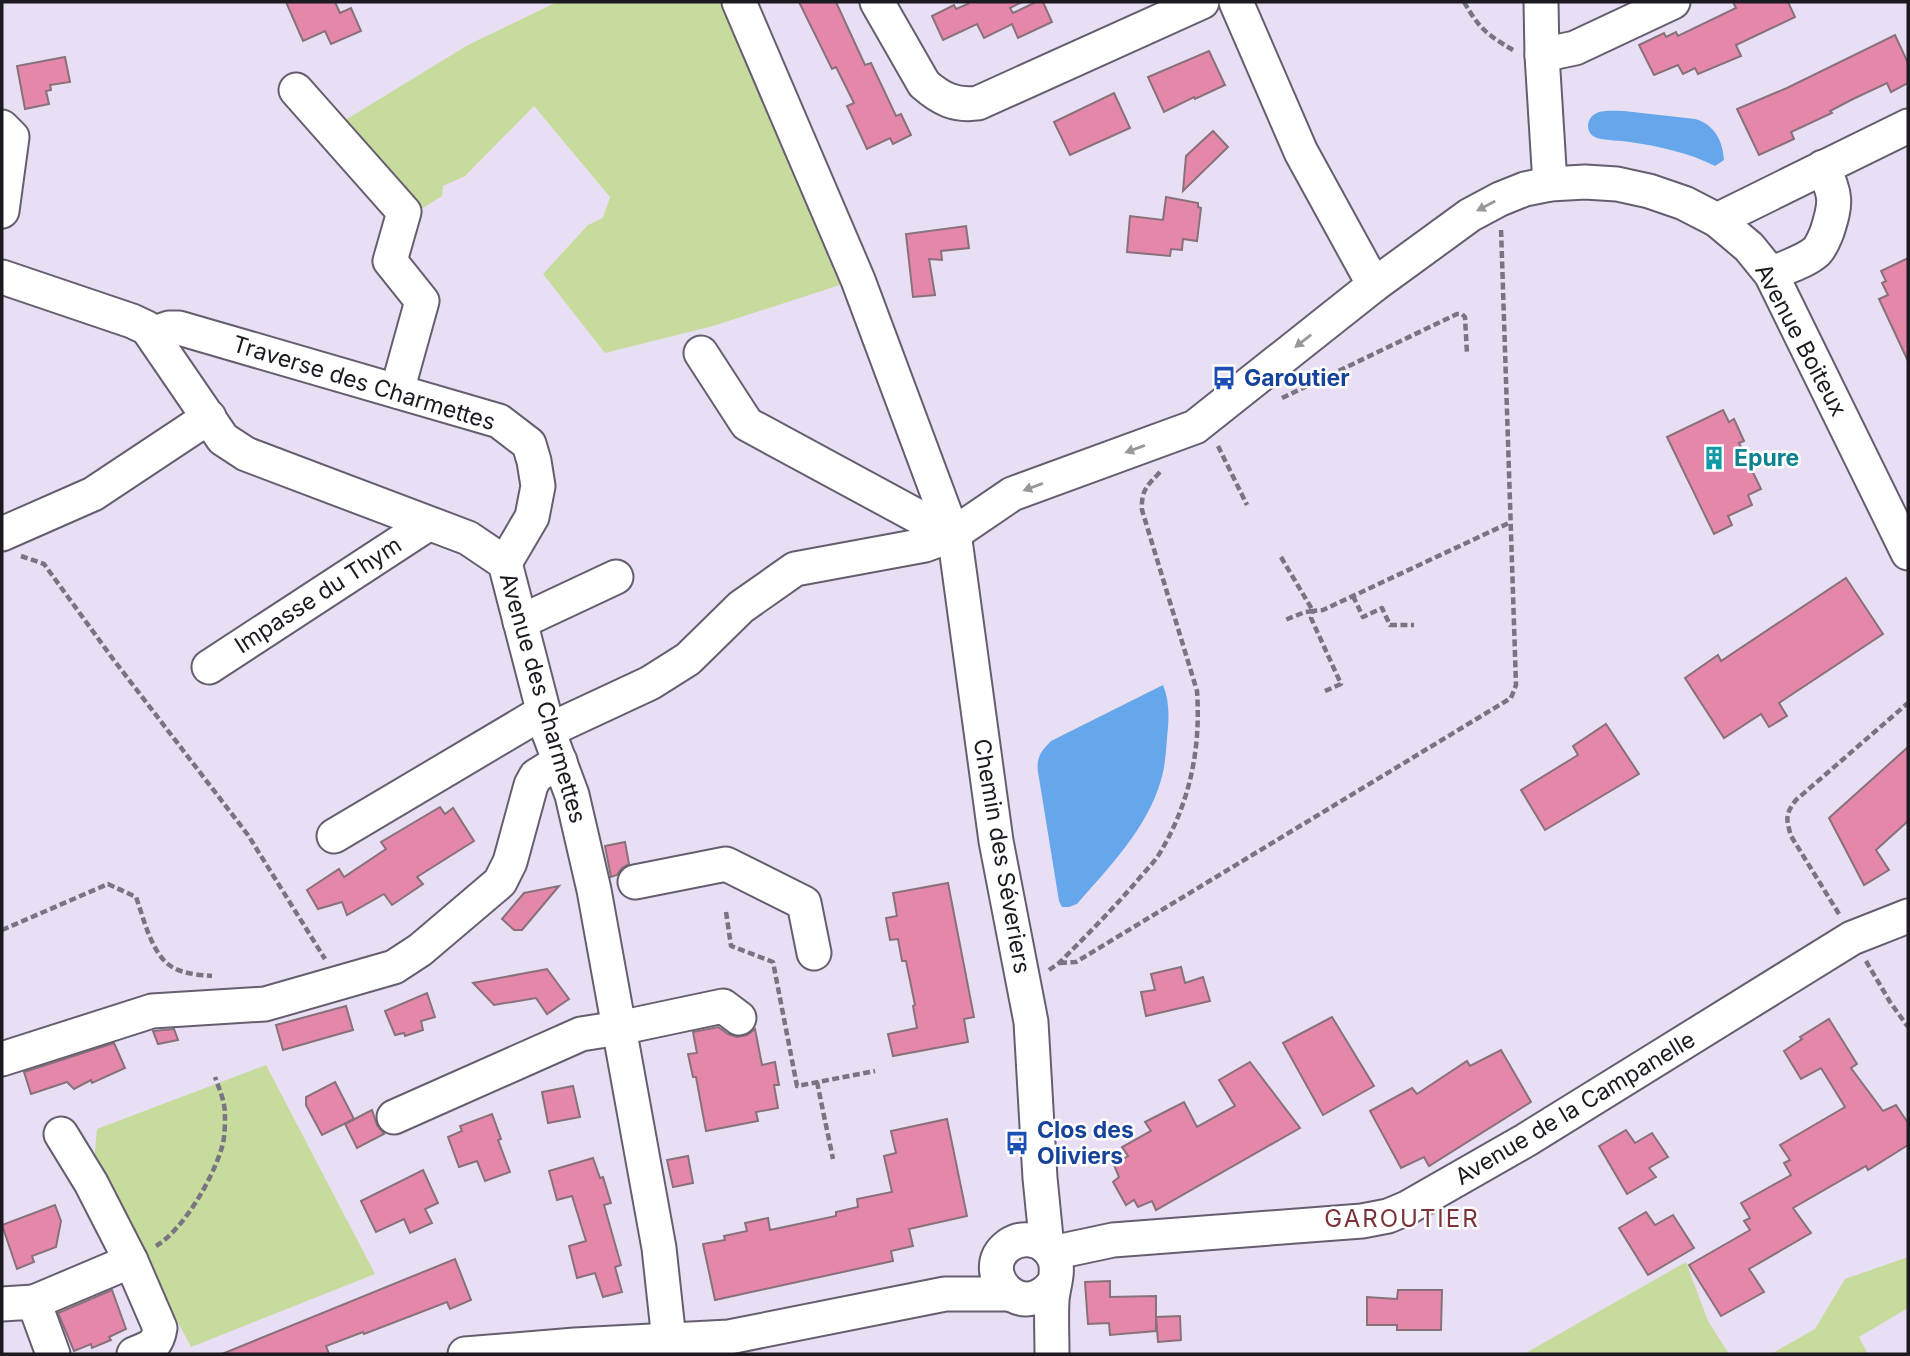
<svg xmlns="http://www.w3.org/2000/svg" width="1910" height="1356" viewBox="0 0 1910 1356" font-family="Inter,sans-serif">
<style>
.green{fill:#c6db9c}
.water{fill:#66a6eb}
.building{fill:#e487aa;stroke:#887179;stroke-width:2}
.lines{fill:none;stroke-linecap:round;stroke-linejoin:round}
.minor-casing{stroke:#665d6f;stroke-width:37}
.path{stroke:#7a7381;stroke-width:4.5;stroke-dasharray:7 3.5;stroke-linecap:butt}
.minor{stroke:#fff;stroke-width:33}
.oneway{fill:#99989b}
.labels{text-anchor:middle;stroke-width:5;stroke-linejoin:round;paint-order:stroke}
.street-label{font-size:23px;fill:#1d1920;stroke:#fff}
.transit-label{font-size:23px;font-weight:bold;fill:#164399;stroke:#fff;text-anchor:start}
.culture-label{font-size:23px;font-weight:bold;fill:#0d838f;stroke:#fff;text-anchor:start}
.neighbourhood-label{font-size:24px;letter-spacing:2px;fill:#793239;stroke:#fff}
</style>
<rect width="100%" height="100%" fill="#e9dff4"/>
<g class="green">
<path d="M557 2H724L840 285 713 326 605 353 543 274 588 225 603 218 610 197 534 106 465 176 443 186 442 196 420 210 342 122 468 45Z"/>
<path d="M266 1065 375 1274 191 1347 94 1163 97 1129Z"/>
<path d="M1908 1257V1308L1859 1337 1868 1354H1771L1815 1329 1845 1279Z"/>
<path d="M1686 1262 1708 1321 1729 1354H1524Z"/>
</g>
<g class="water">
<path d="M1624 111 1695 119C1714 124 1723 141 1724 160L1715 166C1690 153 1658 146 1630 142 1620 140 1607 141 1597 138 1585 134 1585 118 1597 113 1603 110 1616 111 1624 111Z"/>
<path d="M1163 685C1170 702 1169 720 1167 738 1166 752 1165 767 1161 780 1147 829 1109 867 1077 904L1069 907H1062L1059 901 1038 772C1036 758 1041 751 1051 741Z"/>
</g>
<g class="building">
<path d="M286 2H335L340 13 351 8 361 31 331 44 325 31 303 41Z"/>
<path d="M799 2H836L865 65 871 63 896 116 901 114 911 135 893 144 890 138 867 149 847 106 854 103 836 67 832 69Z"/>
<path d="M967 2H1022L1010 8 1013 13 1036 2H1043L1052 22 1018 38 1012 24 984 38 977 24 943 40 932 16 954 5 956 9 968 4Z"/>
<path d="M1733 2H1788L1795 17 1736 45 1741 56 1698 74 1695 68 1683 74 1678 65 1654 75 1639 45 1664 33 1666 37 1676 32 1678 36 1736 8Z"/>
<path d="M1895 35 1908 63V83L1891 92 1887 83 1853 99 1830 111 1832 113 1791 132 1794 139 1759 155 1737 109 1787 88Z"/>
<path d="M1209 51 1225 85 1195 99 1194 97 1164 112 1148 77Z"/>
<path d="M65 57 70 82 50 85 51 90 46 91 49 104 25 109 17 66Z"/>
<path d="M1114 93 1130 128 1070 155 1054 122Z"/>
<path d="M1213 131 1228 147 1183 191 1186 156Z"/>
<path d="M1166 197 1198 203V207L1201 208 1197 241 1183 239 1182 250 1171 249 1170 256 1127 252 1130 216 1163 220Z"/>
<path d="M966 226 969 248 941 251 942 260 929 259 935 295 913 297 906 234Z"/>
<path d="M1908 258V361L1879 299 1888 295 1882 283 1886 281 1881 271Z"/>
<path d="M1723 410 1729 422 1734 419 1744 441 1739 443 1761 489 1748 495 1752 505 1728 516 1732 525 1714 534 1667 437Z"/>
<path d="M1846 578 1883 634 1779 703 1787 716 1769 727 1761 714 1724 738 1685 678 1718 655 1721 661Z"/>
<path d="M1606 724 1639 774 1545 830 1521 790 1578 755 1573 746Z"/>
<path d="M1908 747V821L1876 850 1889 870 1864 885 1829 818Z"/>
<path d="M440 807 445 814 453 808 474 841 417 877 423 884 392 905 384 894 347 915 342 902 318 909 307 890 339 869 344 877 386 849 381 842Z"/>
<path d="M625 842 629 864 622 868 617 875 611 877 605 846Z"/>
<path d="M948 883 974 1017 964 1019 968 1042 893 1056 888 1034 917 1028 913 1006 915 1005 906 961H902L898 939 890 940 886 918 897 916 893 893Z"/>
<path d="M559 886 522 930H514L502 919 524 893Z"/>
<path d="M1181 967 1185 983 1203 977 1210 1001 1146 1016 1141 992 1155 990 1151 974Z"/>
<path d="M547 969 569 999 547 1014 536 998 494 1005 473 983Z"/>
<path d="M427 993 435 1017 421 1021 423 1030 405 1036 404 1033 395 1035 385 1011Z"/>
<path d="M346 1006 353 1030 283 1050 276 1025Z"/>
<path d="M1332 1017 1374 1086 1323 1115 1283 1043Z"/>
<path d="M1829 1019 1857 1064 1851 1068 1883 1111 1896 1105 1908 1123V1145L1868 1170 1866 1166 1793 1208 1811 1233 1749 1269 1764 1292 1721 1316 1689 1265 1750 1230 1744 1221 1750 1218 1741 1203 1791 1175 1784 1163 1790 1160 1780 1145 1845 1107 1821 1068 1801 1079 1784 1051 1802 1039 1800 1037Z"/>
<path d="M718 1027 728 1034 737 1037 747 1035 755 1029 762 1065 775 1062 779 1085H774L778 1108 756 1112 758 1121 706 1131 696 1077H693L688 1054 697 1053 693 1032Z"/>
<path d="M174 1029 178 1040 158 1044 153 1031Z"/>
<path d="M114 1043 125 1068 92 1083 91 1080 74 1089 67 1082 31 1094 24 1072Z"/>
<path d="M1501 1050 1531 1102 1429 1166 1424 1157 1401 1168 1370 1111 1412 1088 1417 1094 1467 1061 1470 1066Z"/>
<path d="M1250 1062 1300 1128 1156 1210 1152 1201 1138 1207 1134 1200 1126 1205 1113 1182 1119 1177 1114 1165 1128 1156 1122 1147 1151 1131 1145 1122 1184 1102 1197 1127 1235 1106 1219 1080Z"/>
<path d="M335 1082 354 1119 322 1135 306 1105V1097Z"/>
<path d="M573 1086 580 1117 548 1123 542 1092Z"/>
<path d="M372 1110 377 1125 384 1134 357 1148 345 1124Z"/>
<path d="M492 1114 501 1139 498 1140 510 1172 485 1181 477 1161 459 1167 448 1137 462 1131 460 1126Z"/>
<path d="M947 1119 967 1216 909 1229 913 1246 891 1251 893 1261 715 1300 703 1244 725 1240 724 1236 747 1231 745 1223 768 1218 770 1230 836 1216V1212L858 1207 857 1199 892 1192 884 1156 896 1153 891 1131Z"/>
<path d="M1626 1130 1635 1143 1652 1133 1668 1157 1649 1168 1656 1177 1627 1194 1599 1146Z"/>
<path d="M688 1156 693 1183 673 1187 667 1160Z"/>
<path d="M593 1158 600 1178 603 1177 611 1203 604 1205 621 1265 615 1267 622 1292 603 1297 595 1273 577 1278 569 1246 586 1241 572 1196 557 1200 549 1171Z"/>
<path d="M423 1170 438 1203 425 1209 432 1223 410 1233 404 1219 376 1232 361 1201Z"/>
<path d="M55 1205 61 1221 56 1247 32 1256 34 1262 17 1269 2 1225Z"/>
<path d="M1646 1212 1655 1225 1673 1215 1694 1248 1648 1275 1619 1228Z"/>
<path d="M455 1259 471 1300 450 1309 447 1302 364 1334 363 1332 326 1346 329 1354H222Z"/>
<path d="M1110 1281V1297L1156 1296V1331L1110 1335 1109 1323 1088 1324 1085 1282Z"/>
<path d="M112 1290 126 1329 109 1337 111 1340 92 1348 91 1344 74 1351 58 1313Z"/>
<path d="M1398 1290H1442L1441 1330H1397V1325H1367V1297L1397 1299Z"/>
<path d="M1180 1316 1181 1340 1158 1342 1156 1317Z"/>
</g>
<g class="lines">
<g class="minor-casing">
<g id="minor">
<path d="M739 2 858 280 955 540 996 841 1031 1022 1040 1178 1047 1248"/>
<path d="M877 2 924 84C941 99 955 106 978 103L1202 2"/>
<path d="M1236 2 1301 152 1374 285"/>
<path d="M1541 2 1542 55 1550 184"/>
<path d="M1542 55 1575 48 1673 2"/>
<path d="M296 90 404 212 390 261 422 301 397 391"/>
<path d="M2 127 12 137 2 211"/>
<path d="M1717 220 1908 126"/>
<path d="M1771 274C1785 267 1805 262 1817 251 1822 245 1824 239 1827 232 1837 201 1836 196 1823 167"/>
<path d="M2 277 132 321 147 328 223 439 246 454 468 538 505 563 549 733 572 795 594 890 659 1248 669 1340"/>
<path d="M152 334 169 328H179L499 421 529 444 534 461 538 486 532 517 505 563"/>
<path d="M701 353 747 424 952 535"/>
<path d="M2 534 93 494 209 417"/>
<path d="M520 622 616 577"/>
<path d="M209 667 428 524"/>
<path d="M549 733 562 724 650 683 688 659 741 607 795 569 925 545 952 535 1012 494 1195 427 1374 285 1470 215 1500 199 1525 189 1550 184 1585 182 1617 184 1649 191 1684 203 1717 220 1749 247 1771 274 1908 553"/>
<path d="M334 836 543 712"/>
<path d="M635 882 726 864 804 903 814 953"/>
<path d="M2 1059 152 1011 265 1004 394 967 420 950 500 882 510 862 531 785 536 776 560 761"/>
<path d="M394 1117 581 1034 619 1028 723 1006 739 1018"/>
<path d="M1053 1255 1066 1250 1113 1240 1362 1221 1388 1216 1407 1208 1526 1140 1852 938 1908 916"/>
<path d="M131 1261 160 1328C157 1347 150 1347 134 1354"/>
<path d="M34 1302 131 1261 91 1183 61 1134"/>
<path d="M2 1304 34 1302 53 1354"/>
<path d="M465 1354 575 1345 729 1337 945 1294H1010"/>
<path d="M1052 1354C1052 1336 1051 1318 1052 1300 1053 1286 1060 1271 1054 1258 1050 1248 1041 1241 1030 1240 1023 1239 1015 1241 1009 1245 973 1271 1022 1326 1054 1283"/>
</g>
</g>
<g class="path">
<path d="M1464 2C1479 28 1487 35 1513 50"/>
<path d="M1282 398 1457 314H1462L1465 317 1467 354"/>
<path d="M1218 446 1247 505"/>
<path d="M21 556 44 564 113 659 248 835 325 959"/>
<path d="M1281 557 1313 611 1305 612 1285 620"/>
<path d="M1353 596 1363 617 1382 608 1390 625H1414"/>
<path d="M1325 691 1341 684 1311 618 1313 611 1323 610 1511 522"/>
<path d="M726 912 731 946 773 962 797 1086 875 1071"/>
<path d="M1839 914 1791 836C1786 819 1785 814 1796 800L1908 703"/>
<path d="M2 930 108 884 136 897C144 919 152 957 174 968 185 974 200 975 212 976"/>
<path d="M1866 961 1890 1002 1908 1027"/>
<path d="M1060 963 1076 962 1511 698 1516 685 1501 228"/>
<path d="M1049 970 1059 963C1086 936 1112 910 1137 881 1145 871 1155 862 1161 851 1190 802 1201 748 1197 691L1142 510C1141 490 1147 486 1160 472"/>
<path d="M817 1082 833 1159"/>
<path d="M156 1246C184 1229 213 1178 222 1147 225 1137 225 1124 225 1114 225 1102 219 1088 215 1077"/>
</g>
<use href="#minor" class="minor"/>
</g>
<defs><path id="oneway-solid" d="M-6-.8H1V-3.2L6.5 0L1 3.2V.8H-6Z" transform="scale(1.75)"/></defs>
<g class="oneway">
<use href="#oneway-solid" transform="translate(1486 206) rotate(152)"/>
<use href="#oneway-solid" transform="translate(1303 341) rotate(142)"/>
<use href="#oneway-solid" transform="translate(1135 449) rotate(160)"/>
<use href="#oneway-solid" transform="translate(1033 487) rotate(160)"/>
</g>
<defs>
<g id="bus-bare" transform="scale(1.89)"><path d="M-5-6H5V4H4V6H2V4H-2V6H-4V4H-5ZM-3.5-4V0h7V-4ZM-3.5 1.2v1.5H-2V1.2ZM2 1.2v1.5H3.5V1.2Z" fill="#1a4fb4" stroke="#fff" stroke-width="2.5" paint-order="stroke"/></g>
<g id="building-bare" transform="scale(1.89)"><path d="M-4-6H4V6H1V3H-1V6H-4ZM-2.5-4.3h1.7v1.8h-1.7ZM.8-4.3h1.7v1.8H.8ZM-2.5-1h1.7V.8h-1.7ZM.8-1h1.7V.8H.8Z" fill="#0f9aa8" stroke="#fff" stroke-width="2.5" paint-order="stroke"/></g>
</defs>
<g fill-rule="evenodd">
<use href="#bus-bare" x="1224" y="378"/>
<use href="#building-bare" x="1714" y="458"/>
<use href="#bus-bare" x="1017" y="1143"/>
</g>
<g class="labels">
<g class="street-label">
<text transform="translate(1801 340) rotate(62)" y="8">Avenue Boiteux</text>
<text transform="translate(364 383) rotate(17)" y="8">Traverse des Charmettes</text>
<text transform="translate(318 595) rotate(-33)" y="8">Impasse du Thym</text>
<text transform="translate(543 698) rotate(74)" y="8">Avenue des Charmettes</text>
<text transform="translate(1002 856) rotate(80)" y="8">Chemin des Séveriers</text>
<text transform="translate(1575 1108) rotate(-31)" y="8">Avenue de la Campanelle</text>
</g>
<g class="transit-label">
<text x="1244" y="386">Garoutier</text>
<text x="1037" y="1138">Clos des<tspan x="1037" dy="26">Oliviers</tspan></text>
</g>
<g class="culture-label">
<text x="1734" y="466">Epure</text>
</g>
<g class="neighbourhood-label">
<text x="1402" y="1227">GAROUTIER</text>
</g>
</g>
<rect width="1910" height="1356" fill="none" stroke="#1d1920" stroke-width="7"/>
</svg>
